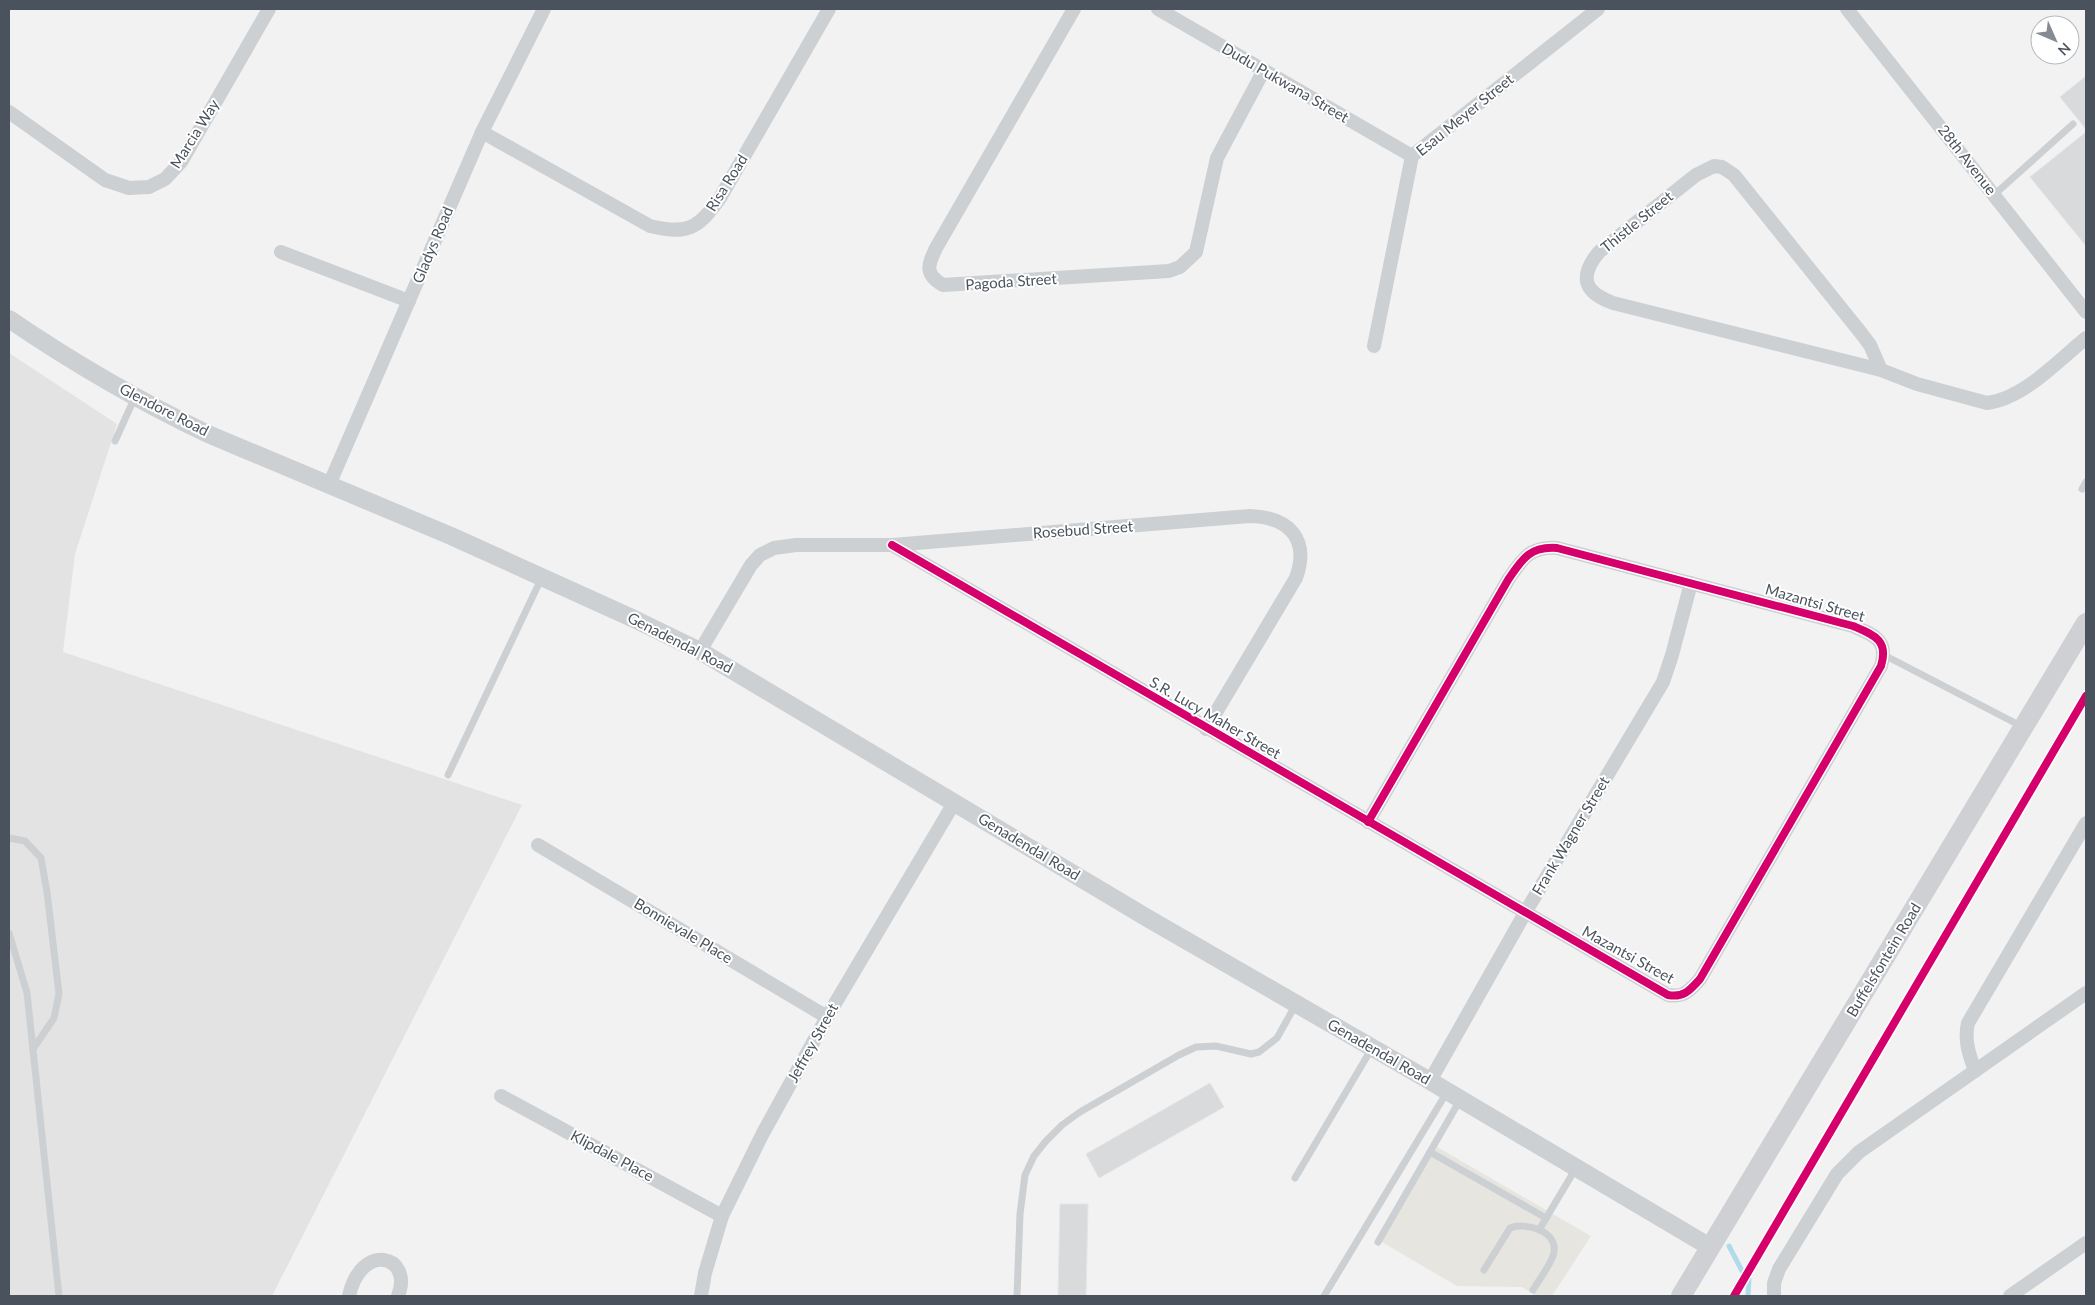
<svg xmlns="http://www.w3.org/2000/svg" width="2095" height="1305" viewBox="0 0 2095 1305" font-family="Lato,sans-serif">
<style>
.commercial{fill:#e6e5e0}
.education{fill:#e4e3e3}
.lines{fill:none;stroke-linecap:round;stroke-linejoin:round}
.stream{stroke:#b0dbea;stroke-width:5}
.building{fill:#d9dadc;stroke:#e3e4e4}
.path{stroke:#bcc6c3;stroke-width:3;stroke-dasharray:4 2.5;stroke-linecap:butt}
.service{stroke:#cdd0d2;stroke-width:7}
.minor{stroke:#cdd0d2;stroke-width:14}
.tertiary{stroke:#cdd0d2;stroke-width:18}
.secondary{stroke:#ced0d3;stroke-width:20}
.cycleway-casing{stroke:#fff;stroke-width:11}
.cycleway{stroke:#d6006c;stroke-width:8}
.labels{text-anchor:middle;stroke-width:4;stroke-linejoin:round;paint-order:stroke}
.street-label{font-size:15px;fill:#4a535d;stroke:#fff}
</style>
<rect width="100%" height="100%" fill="#f2f2f2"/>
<path class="commercial" d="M1437 1147 1591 1236 1552 1296H1536L1522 1287 1457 1286 1380 1241Z"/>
<path class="education" d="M9 353 117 424 75 554 63 652 522 805 272 1296H9Z"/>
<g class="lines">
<g class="stream">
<path d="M1729 1246 1742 1271"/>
<path d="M1748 1296 1749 1279"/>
</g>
</g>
<g class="building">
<path d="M2086 76V129L2060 97Z"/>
<path d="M2086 132V246L2030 177Z"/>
<path d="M1210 1083 1224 1107 1099 1178 1086 1154Z"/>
<path d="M1060 1204H1088L1086 1296H1058Z"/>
</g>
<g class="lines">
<path class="path" d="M1734 1296 2086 696"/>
<g class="service">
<path d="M1994 195 2073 124"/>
<path d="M115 441 135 397"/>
<path d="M2082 489 2086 482"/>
<path d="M1884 655 2021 726"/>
<path d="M448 775 542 577"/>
<path d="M9 838 25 841 41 858 47 892 59 994 54 1018 33 1049"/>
<path d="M9 933 27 993 59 1296"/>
<path d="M1430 1152 1546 1218"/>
<path d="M1295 1178 1372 1048"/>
<path d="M1539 1230 1576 1168"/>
<path d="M1378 1242 1460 1100"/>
<path d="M1484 1270 1510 1228C1525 1222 1557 1230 1554 1252 1553 1262 1538 1281 1533 1290"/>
<path d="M1017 1296 1020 1214 1025 1175 1034 1156 1046 1141 1062 1125 1080 1112 1179 1055 1196 1047 1216 1046 1251 1054 1259 1052 1277 1038 1296 1004"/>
<path d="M1324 1296 1447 1092"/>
</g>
<g class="minor">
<path d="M1074 9 936 248C928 265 924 274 943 285L1169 271 1180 267 1196 252 1217 158 1264 70"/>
<path d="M1158 9 1412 156"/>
<path d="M1847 9 2086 312"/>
<path d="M9 112 105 180 129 188 149 187 165 179 181 162 269 9"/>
<path d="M482 132 650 226C687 235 698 229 720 198L829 9"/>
<path d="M281 252 409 301"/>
<path d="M1374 346 1412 156 1598 9"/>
<path d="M1881 370 1870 345 1861 333 1734 175 1722 167 1714 166 1696 175 1599 252C1579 276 1583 292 1613 303L1881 370 1917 384 1987 403C2023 399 2058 361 2086 338"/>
<path d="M329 485 482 132 544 9"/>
<path d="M892 545 1668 995C1684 998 1690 990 1700 979L1881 666C1889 640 1874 635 1853 626L1557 548C1530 546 1522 559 1508 580L1368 822"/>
<path d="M700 651 751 565 760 555 774 548 796 545H892L1250 516C1289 517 1310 539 1296 578L1206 729"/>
<path d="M538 845 827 1017"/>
<path d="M1975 1071C1969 1054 1964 1040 1968 1023L2086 823"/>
<path d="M1430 1081 1525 913 1663 682 1672 655 1691 583"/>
<path d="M501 1096 722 1216"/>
<path d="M349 1296C361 1241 414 1255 398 1296"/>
<path d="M701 1296 705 1273 722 1216 763 1133 827 1017 954 803"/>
<path d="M1774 1296V1283L1779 1269 1837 1174 1859 1152 2086 993"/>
<path d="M2010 1296 2086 1243"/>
</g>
<path class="tertiary" d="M9 319C72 362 139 401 208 434L451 536 632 618 700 651 1149 919 1430 1081 1710 1247"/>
<path class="secondary" d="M1681 1296 2086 623"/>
<g class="cycleway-casing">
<g id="cycleway">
<path d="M892 545 1668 995C1684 998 1690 990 1700 979L1881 666C1889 640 1874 635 1853 626L1557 548C1530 546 1522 559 1508 580L1368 822"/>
<path d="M1734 1296 2086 696"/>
</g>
</g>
<use href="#cycleway" class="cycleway"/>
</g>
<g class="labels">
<g class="street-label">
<text transform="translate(1285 83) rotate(30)" y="5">Dudu Pukwana Street</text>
<text transform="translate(1465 115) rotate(-39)" y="5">Esau Meyer Street</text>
<text transform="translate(195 134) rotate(-58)" y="5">Marcia Way</text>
<text transform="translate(1967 160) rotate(52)" y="5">28th Avenue</text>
<text transform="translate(727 183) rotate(-58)" y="5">Risa Road</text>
<text transform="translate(1637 222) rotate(-39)" y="5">Thistle Street</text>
<text transform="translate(433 245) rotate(-67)" y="5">Gladys Road</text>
<text transform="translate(1011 282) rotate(-4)" y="5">Pagoda Street</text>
<text transform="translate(164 410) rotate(27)" y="5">Glendore Road</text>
<text transform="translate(1083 530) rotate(-4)" y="5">Rosebud Street</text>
<text transform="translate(1815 603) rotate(16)" y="5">Mazantsi Street</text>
<text transform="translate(680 643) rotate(27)" y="5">Genadendal Road</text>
<text transform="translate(1215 718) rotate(30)" y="5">S.R. Lucy Maher Street</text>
<text transform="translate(1571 836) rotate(-59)" y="5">Frank Wagner Street</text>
<text transform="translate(1029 847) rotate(31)" y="5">Genadendal Road</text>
<text transform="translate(683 931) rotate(31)" y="5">Bonnievale Place</text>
<text transform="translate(1628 955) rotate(29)" y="5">Mazantsi Street</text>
<text transform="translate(1884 960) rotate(-59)" y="5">Buffelsfontein Road</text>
<text transform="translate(813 1043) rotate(-61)" y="5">Jeffrey Street</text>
<text transform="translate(1379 1052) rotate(30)" y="5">Genadendal Road</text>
<text transform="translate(612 1156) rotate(28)" y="5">Klipdale Place</text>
</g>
</g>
<rect width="2095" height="1305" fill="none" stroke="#4a535d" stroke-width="20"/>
<g transform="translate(2055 40) rotate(135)"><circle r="24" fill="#ffffff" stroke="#b7babe"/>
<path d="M0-4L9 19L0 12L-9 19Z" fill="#858b91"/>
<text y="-8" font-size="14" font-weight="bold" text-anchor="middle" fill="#4a535d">N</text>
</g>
</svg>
